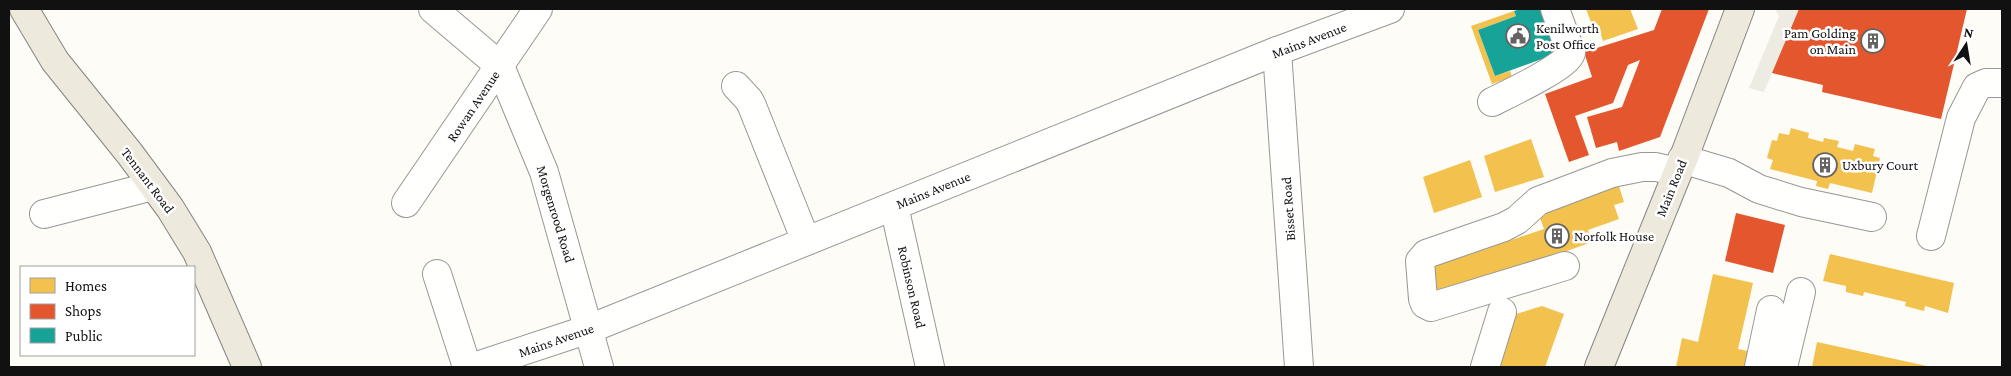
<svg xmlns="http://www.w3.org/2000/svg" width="2011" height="376" viewBox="0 0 2011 376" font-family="'Crimson Pro',serif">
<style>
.plaza{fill:#edebe2}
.homes{fill:#f2c14e}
.shops{fill:#e4572e}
.public{fill:#17a398}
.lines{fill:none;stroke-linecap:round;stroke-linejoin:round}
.minor-casing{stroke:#979795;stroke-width:30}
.major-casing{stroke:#858482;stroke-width:30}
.minor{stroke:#fffffe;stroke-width:28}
.major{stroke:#ede9dc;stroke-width:28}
.labels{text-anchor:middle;stroke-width:5;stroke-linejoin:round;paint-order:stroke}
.poi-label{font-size:14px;fill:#111;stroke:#fff;text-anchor:start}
.street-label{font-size:14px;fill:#111;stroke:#fff}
</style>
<rect width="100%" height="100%" fill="#fdfcf7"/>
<path class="plaza" d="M1775 9H1799L1764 92 1749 88 1779 16Z"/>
<g class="homes">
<path d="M1586 9H1630L1638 29 1603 41 1597 23 1592 25Z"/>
<path d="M1514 11 1516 16 1478 30 1495 76 1510 71 1512 77 1492 84 1471 26Z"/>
<path d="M1791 128 1809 133 1808 138 1823 142 1824 138 1839 141 1837 147 1853 151 1855 144 1875 149 1873 156 1880 158 1872 193 1830 183 1828 189 1816 186 1817 181 1770 169 1773 160 1767 158 1772 140 1777 141 1779 133 1789 135Z"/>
<path d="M1531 139 1544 177 1495 192 1484 156Z"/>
<path d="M1470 160 1482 197 1434 213 1423 177Z"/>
<path d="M1616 177 1624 202 1614 205 1619 219 1588 230 1592 242 1429 300 1426 269 1544 229 1535 204Z"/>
<path d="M1830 254 1954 283 1948 313 1925 306 1924 311 1905 306 1906 302 1864 292 1863 296 1846 292V286L1823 281Z"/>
<path d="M1713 274 1753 283 1738 349 1752 352 1748 367H1676L1682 338 1698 342Z"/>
<path d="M1542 306 1564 314 1545 367H1497L1516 314Z"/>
<path d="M1817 342 1927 366 1926 367H1812Z"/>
</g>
<g class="shops">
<path d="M1662 9H1709L1660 137 1619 151 1617 142 1596 148 1587 117 1622 107 1640 60 1628 65 1613 103 1575 116 1589 155 1569 162 1545 94 1592 77 1584 52 1654 30Z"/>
<path d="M1799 9H1967L1941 119 1822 92 1823 85 1772 73Z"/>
<path d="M1736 213 1785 225 1773 273 1725 261Z"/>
</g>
<path class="public" d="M1520 9H1546L1561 52 1495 76 1478 30 1516 16 1514 11Z"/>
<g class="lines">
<g class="minor-casing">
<g id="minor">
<path d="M433 9 500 66 544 172 599 367"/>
<path d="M1277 51 1299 367"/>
<path d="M736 86 749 100 752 106 806 241"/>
<path d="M1492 102C1506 95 1568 66 1571 53L1555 9"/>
<path d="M1682 159 1729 173 1759 189 1801 202 1872 217"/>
<path d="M406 203 538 9"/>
<path d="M894 206 930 367"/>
<path d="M44 214 153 186"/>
<path d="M1931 236 1961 118 1977 87 1986 83H2002"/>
<path d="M1565 266 1431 307 1425 304 1423 299 1420 261 1426 254 1504 227 1517 220 1538 201 1612 173 1642 167H1656L1677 172"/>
<path d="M437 274 467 367"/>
<path d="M474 367 589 329 1277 51 1390 9"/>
<path d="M1485 367 1502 312"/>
<path d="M1759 367 1771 310"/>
<path d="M1783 367 1801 292"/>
</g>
</g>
<g class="major-casing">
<g id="major">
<path d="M24 9 55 61 130 154 170 208 197 252 247 367"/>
<path d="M1599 367 1684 157 1740 9"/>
</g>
</g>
<use href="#minor" class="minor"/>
<use href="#major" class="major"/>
</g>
<defs>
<g id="civic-ring" transform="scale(1.25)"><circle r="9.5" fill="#fff" stroke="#646362" stroke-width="1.5"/><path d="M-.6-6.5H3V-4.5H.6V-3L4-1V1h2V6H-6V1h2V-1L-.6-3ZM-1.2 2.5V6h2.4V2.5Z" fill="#646362"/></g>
<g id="building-ring" transform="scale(1.25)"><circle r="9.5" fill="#fff" stroke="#646362" stroke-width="1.5"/><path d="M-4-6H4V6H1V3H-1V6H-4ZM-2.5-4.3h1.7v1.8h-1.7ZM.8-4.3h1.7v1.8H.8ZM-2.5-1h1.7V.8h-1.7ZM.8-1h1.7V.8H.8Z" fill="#646362"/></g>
</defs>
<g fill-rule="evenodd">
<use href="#civic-ring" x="1518" y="36"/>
<use href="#building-ring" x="1873" y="41"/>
<use href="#building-ring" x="1825" y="165"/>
<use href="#building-ring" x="1557" y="236"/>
</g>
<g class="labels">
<g class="poi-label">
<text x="1536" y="33">Kenilworth<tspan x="1536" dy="16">Post Office</tspan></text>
<text x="1856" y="38" text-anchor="end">Pam Golding<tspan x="1856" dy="16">on Main</tspan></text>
<text x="1842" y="170">Uxbury Court</text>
<text x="1574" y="241">Norfolk House</text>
</g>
<g class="street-label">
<text transform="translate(1309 40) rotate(-21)" y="5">Mains Avenue</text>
<text transform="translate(473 106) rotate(-56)" y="5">Rowan Avenue</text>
<text transform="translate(148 180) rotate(53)" y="5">Tennant Road</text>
<text transform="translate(1671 188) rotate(-68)" y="5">Main Road</text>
<text transform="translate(933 190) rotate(-22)" y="5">Mains Avenue</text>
<text transform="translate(1288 209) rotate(-94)" y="5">Bisset Road</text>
<text transform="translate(556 214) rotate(73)" y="5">Morgenrood Road</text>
<text transform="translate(912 287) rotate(77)" y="5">Robinson Road</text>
<text transform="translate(556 340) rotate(-19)" y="5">Mains Avenue</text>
</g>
</g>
<rect width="2011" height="376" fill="none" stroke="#111111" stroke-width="20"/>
<rect x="20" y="266" width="175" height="90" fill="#ffffff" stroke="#a0a0a0"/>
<rect x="30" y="278" width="25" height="15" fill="#f2c14e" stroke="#a0a0a0"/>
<text x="65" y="291" font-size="15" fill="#111111">Homes</text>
<rect x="30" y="304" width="25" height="15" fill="#e4572e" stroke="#a0a0a0"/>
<text x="65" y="316" font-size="15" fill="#111111">Shops</text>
<rect x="30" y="328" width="25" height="15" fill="#17a398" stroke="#a0a0a0"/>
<text x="65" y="341" font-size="15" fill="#111111">Public</text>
<g transform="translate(1966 45) rotate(12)" stroke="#ffffff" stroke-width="4" paint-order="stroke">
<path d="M0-4L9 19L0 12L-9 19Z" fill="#111111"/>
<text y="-8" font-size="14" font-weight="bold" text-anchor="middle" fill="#111111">N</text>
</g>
</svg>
